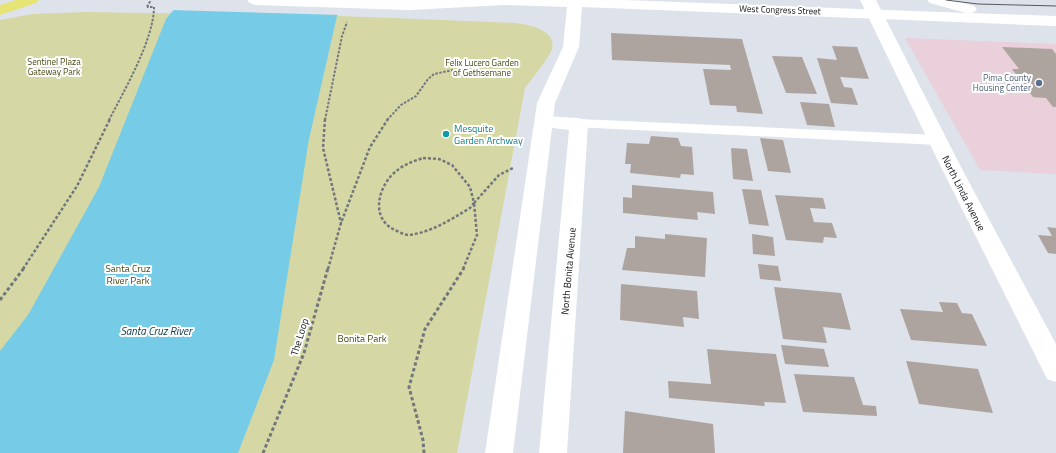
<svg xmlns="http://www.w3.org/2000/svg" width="1056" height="453" viewBox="0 0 1056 453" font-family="'Titillium Web',sans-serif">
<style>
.commercial{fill:#e9d0da}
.green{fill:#d5d8a4}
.water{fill:#76cce6}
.pier{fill:#dde2eb}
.building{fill:#aea49f}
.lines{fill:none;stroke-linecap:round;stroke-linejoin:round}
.path-far2{stroke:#73777d;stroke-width:2;stroke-dasharray:2.5 1.5;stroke-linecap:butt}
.path-far1{stroke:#73777d;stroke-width:2.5;stroke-dasharray:3 2;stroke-linecap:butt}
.path{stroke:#73777d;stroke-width:3;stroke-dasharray:3.5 2.5;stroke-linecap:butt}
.lane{fill:#fff;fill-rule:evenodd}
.street{fill:#fff;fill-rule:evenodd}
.secondary{fill:#fff;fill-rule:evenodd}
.primary{fill:#e5e474;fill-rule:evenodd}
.tram{stroke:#56595f;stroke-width:1}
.service-dot{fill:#5c6f8a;stroke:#fff;stroke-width:1.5}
.culture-dot{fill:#0f9aa8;stroke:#fff;stroke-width:1.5}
.labels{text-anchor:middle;stroke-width:4;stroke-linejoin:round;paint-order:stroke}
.far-street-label{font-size:9px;fill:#0c0e11;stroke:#fff}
.far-park-label{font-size:9px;fill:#464713;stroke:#fff}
.far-service-label{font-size:9px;fill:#4e5e75;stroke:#fff;text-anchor:end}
.culture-label{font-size:10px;fill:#0d838f;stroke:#fff;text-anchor:start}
.street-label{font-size:10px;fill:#0c0e11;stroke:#fff}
.park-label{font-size:10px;fill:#464713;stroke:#fff}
.water-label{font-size:11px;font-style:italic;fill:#07323d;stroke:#fff}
</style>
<rect width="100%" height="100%" fill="#dde2eb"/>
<path class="commercial" d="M905 38 1056 44V174L980 170Z"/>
<path class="green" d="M86 12 341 16 516 23C529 25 557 30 552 49 549 58 531 80 525 88L457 453H0V20L32 14Z"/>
<path class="water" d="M182 0H348L337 16 309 139 274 360 238 453H0V351L28 315 99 187 166 19Z"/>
<path class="pier" d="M180 0H350L340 15 171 10Z"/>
<g class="building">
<path d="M611 33 742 39 763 114 737 112 736 106 710 105 703 69 731 70 730 65 612 60Z"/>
<path d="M832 46 857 47 869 79 840 77 844 87 852 88 858 105 831 103 817 58 837 60Z"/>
<path d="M1002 47 1052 49 1056 54V107H1053L1046 98 1033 97 1012 69H1019Z"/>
<path d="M772 56 802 57 817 94 786 93Z"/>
<path d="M800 102 829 104 835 127 807 125Z"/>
<path d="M651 136 678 138 681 146 692 147 694 175 681 174 680 178 630 173 631 164H625L627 143 649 144Z"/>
<path d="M760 138 783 140 791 173 768 171Z"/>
<path d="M731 148 747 149 753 181 733 179Z"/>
<path d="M632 185 713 192 715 214 697 212 698 220 623 213V197L632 198Z"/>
<path d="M742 189 761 190 769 226 749 224Z"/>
<path d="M775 195 823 198 826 209 810 208 814 222 832 223 837 238 824 237 823 243 786 240Z"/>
<path d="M1047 227 1056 228V254L1048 253 1038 235 1052 236Z"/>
<path d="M665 234 707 238 705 277 622 270 627 248H635V236L665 239Z"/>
<path d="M752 234 773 237 775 256 753 254Z"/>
<path d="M758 264 778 266 781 281 760 279Z"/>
<path d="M621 284 697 291 699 319 683 317 684 327 620 320Z"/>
<path d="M774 287 841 293 851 330 823 327 827 343 783 339Z"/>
<path d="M939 302 957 303 962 313 972 314 987 346 911 340 900 309 943 312Z"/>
<path d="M781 345 824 349 829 367 785 364Z"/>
<path d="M707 349 776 354 786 403 764 402 765 406 669 398 668 381 711 384Z"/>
<path d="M906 361 978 369 993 413 919 404Z"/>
<path d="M794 374 854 377 863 405 876 406 877 416 803 412Z"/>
<path d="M625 411 713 424 715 453H623Z"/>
</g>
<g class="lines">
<g class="path-far2">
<path d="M147 7 151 0"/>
<path d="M109 120C124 91 154 39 154 7H147"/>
<path d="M325 120 342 36 347 22"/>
<path d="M387 120 401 105 416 96 428 79 434 74 453 70"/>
</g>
<g class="path-far1">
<path d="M325 119 323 148 341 223"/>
<path d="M423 158 439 159 452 165 470 187 474 203 470 208C450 220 432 232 409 235 405 235 401 233 397 231 372 221 376 193 391 176 400 166 411 162 423 158Z"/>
<path d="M474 203 499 175 513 168"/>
<path d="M23 269 77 186 110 119"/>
<path d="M328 269 341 223 370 147 388 119"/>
<path d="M463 269 477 235 474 203"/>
</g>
<g class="path">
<path d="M0 300 24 268"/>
<path d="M263 453 304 353 328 268"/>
<path d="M424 453 423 440 409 387 425 329 464 268"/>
</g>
<path class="lane" d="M579 119 938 135 943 137 945 140 943 143 938 145 574 127 572 124 574 121Z"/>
<g class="street">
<path d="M860 0H876L962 169 1056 344V382L1047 379 942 169Z"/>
<path d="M544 116 579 118 586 120 588 124 567 453H539L569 130 537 126 535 122 537 118Z"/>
</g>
<path class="secondary" d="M247 0H624L966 13 930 3 927 0H952L974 6 977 9 974 12 971 13 1056 16V26L582 7 579 47 555 103 513 453H485L537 103 563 47 567 7 505 5 409 10 255 5 250 3Z"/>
<path class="primary" d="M16 0H39L36 3 0 15V5Z"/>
<path class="tram" d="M946 0 978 4 1056 6"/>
</g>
<circle class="service-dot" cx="1039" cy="83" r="4"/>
<circle class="culture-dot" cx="446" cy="134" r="4"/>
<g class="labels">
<g class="far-street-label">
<text transform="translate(780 10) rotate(2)" y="3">West Congress Street</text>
</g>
<g class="far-park-label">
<text x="54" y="65">Sentinel Plaza<tspan x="54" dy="10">Gateway Park</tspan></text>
<text x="482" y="66">Felix Lucero Garden<tspan x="482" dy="10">of Gethsemane</tspan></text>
</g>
<g class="far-service-label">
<text x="1031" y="81">Pima County<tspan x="1031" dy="10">Housing Center</tspan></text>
</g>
<g class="culture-label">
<text x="454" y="132">Mesquite<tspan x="454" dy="12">Garden Archway</tspan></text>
</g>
<g class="street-label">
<text transform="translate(964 193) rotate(63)" y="4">North Linda Avenue</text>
<text transform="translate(568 271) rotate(-85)" y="4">North Bonita Avenue</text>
<text transform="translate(299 337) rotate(-73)" y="4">The Loop</text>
</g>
<g class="park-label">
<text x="128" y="272">Santa Cruz<tspan x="128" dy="12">River Park</tspan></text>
<text x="362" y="342">Bonita Park</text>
</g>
<g class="water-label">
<text x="156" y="335">Santa Cruz River</text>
</g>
</g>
</svg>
